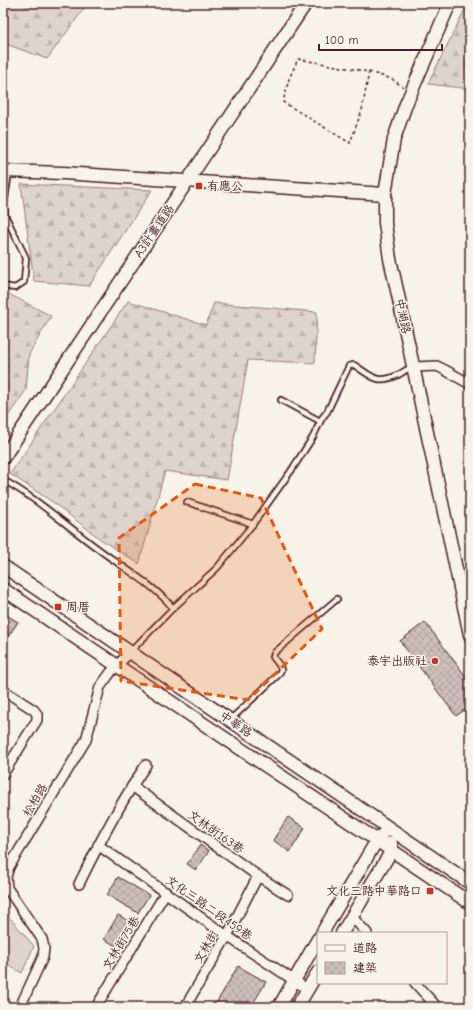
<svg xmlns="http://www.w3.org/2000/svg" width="473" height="1010" viewBox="0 0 473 1010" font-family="'Comic Neue','LXGW WenKai TC',sans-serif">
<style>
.forest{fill:url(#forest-firs);stroke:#947a7c}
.park{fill:#ded4cc;stroke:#947a7c}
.building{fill:url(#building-cross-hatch);stroke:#4a1f2b}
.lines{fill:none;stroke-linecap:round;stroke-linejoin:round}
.lane-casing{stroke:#4a1f2b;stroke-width:8}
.street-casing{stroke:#4a1f2b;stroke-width:12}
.secondary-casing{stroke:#4a1f2b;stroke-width:15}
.path{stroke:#4a1f2b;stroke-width:1.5;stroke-dasharray:3 3;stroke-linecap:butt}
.lane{stroke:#f7f3e8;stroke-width:4.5}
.street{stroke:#f7f3e8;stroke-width:9}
.secondary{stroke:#f7f3e8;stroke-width:12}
.marked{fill:#e8590c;fill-opacity:0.2;stroke:#e8590c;stroke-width:3;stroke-dasharray:8 5;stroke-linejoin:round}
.poi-dot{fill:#c8321e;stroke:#f7f3e8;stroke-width:1.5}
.labels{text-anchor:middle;stroke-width:3;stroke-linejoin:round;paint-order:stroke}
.poi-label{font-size:12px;fill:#4a1f2b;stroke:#f7f3e8;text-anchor:start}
.street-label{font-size:12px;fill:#4a1f2b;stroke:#f7f3e8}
</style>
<defs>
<pattern id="forest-firs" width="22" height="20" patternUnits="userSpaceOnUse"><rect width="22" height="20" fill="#ded4cc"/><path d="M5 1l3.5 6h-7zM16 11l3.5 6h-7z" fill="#c0b6af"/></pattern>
<pattern id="building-cross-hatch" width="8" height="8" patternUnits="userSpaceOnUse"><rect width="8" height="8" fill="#ccbfb9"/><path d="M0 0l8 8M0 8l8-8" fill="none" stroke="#b1a49f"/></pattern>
</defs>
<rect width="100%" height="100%" fill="#f7f3e8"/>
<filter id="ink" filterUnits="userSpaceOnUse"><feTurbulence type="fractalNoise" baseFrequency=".025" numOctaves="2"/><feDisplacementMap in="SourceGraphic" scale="8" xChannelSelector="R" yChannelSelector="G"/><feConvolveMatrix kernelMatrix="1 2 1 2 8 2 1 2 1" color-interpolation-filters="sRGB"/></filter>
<g filter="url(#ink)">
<g class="forest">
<path d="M3 3H88L47 59 3 43Z"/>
<path d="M468 3H470V89L428 84Z"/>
<path d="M21 184 152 190 89 286 34 281Z"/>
<path d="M7 293 51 316 29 354 26 390 3 423V303Z"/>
<path d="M128 301 206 325 214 303 317 312 315 363 248 360 227 480 165 471 139 564 103 541 51 501 10 474Z"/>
</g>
<path class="park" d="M3 910 34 946 22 973 3 962Z"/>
<g class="building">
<path d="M3 613 18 622 3 644Z"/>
<path d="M425 622 470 682V706L456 716 400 641Z"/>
<path d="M288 817 305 828 290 852 273 840Z"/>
<path d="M200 845 209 851 196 870 187 864Z"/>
<path d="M118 877 149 895 138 913 107 895Z"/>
<path d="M118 915 132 923 118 947 104 939Z"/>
<path d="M238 966 266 982 251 1007H214Z"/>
</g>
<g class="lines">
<g class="lane-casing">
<g id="lane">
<path d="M3 286 15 288 24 282 26 258 5 215 4 205 9 172"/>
<path d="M281 400 320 421"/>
<path d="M3 480C35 497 67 526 97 548 123 568 152 583 173 608L131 651"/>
<path d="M187 502 253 524"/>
<path d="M173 608 217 568 253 524 291 471 313 437 322 418 327 412 349 366 354 365C372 376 376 385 398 375 403 372 407 369 412 367"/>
<path d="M230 720 279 674 281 670 280 666 273 657 274 653 337 599"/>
</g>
</g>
<g class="street-casing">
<g id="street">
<path d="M414 367 437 366 445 370 470 384"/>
<path d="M3 690 34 710 37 714V720L3 774"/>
<path d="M132 786 258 876 288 895"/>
<path d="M98 845 227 936 307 989"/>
<path d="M79 884C99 843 120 803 146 765"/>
<path d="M352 917 367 933"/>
<path d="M415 983 437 1007"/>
<path d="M20 1007 43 957 44 948 42 939 7 888 6 877 9 867 86 740 100 687 111 672 130 652"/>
<path d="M96 1007 166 892"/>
<path d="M185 1007 227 936 258 876"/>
</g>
</g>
<g class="secondary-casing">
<g id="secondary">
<path d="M450 3 406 104 394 139 385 194V223L390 259 398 295 470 635"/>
<path d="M3 171 63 173 385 194"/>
<path d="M3 458 306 3"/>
<path d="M3 566 470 883"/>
<path d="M3 589 470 903"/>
<path d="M322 933 377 840 383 834"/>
<path d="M342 933 392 850 391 843"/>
<path d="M279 1007 318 939"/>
<path d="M297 1007 318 972"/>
</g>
</g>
<path class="path" d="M369 72 362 110 350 143 283 102 289 79 298 59 369 72 392 79 403 87"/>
<use href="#lane" class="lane"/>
<use href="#street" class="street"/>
<use href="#secondary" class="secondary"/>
</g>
</g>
<path class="marked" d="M195 484 261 498 322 629 248 700 121 681 119 538Z"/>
<g class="poi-dot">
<rect x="195" y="182" width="8" height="8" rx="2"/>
<rect x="54" y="603" width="8" height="8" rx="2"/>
<circle cx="435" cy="661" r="4"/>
<rect x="426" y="887" width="8" height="8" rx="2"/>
</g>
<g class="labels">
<g class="poi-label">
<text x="207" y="190">有應公</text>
<text x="66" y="611">周厝</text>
<text x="427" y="665" text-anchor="end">泰宇出版社</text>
<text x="422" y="895" text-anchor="end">文化三路中華路口</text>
</g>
<g class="street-label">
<text transform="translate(154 231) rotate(-56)" y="4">A3計畫道路</text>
<text transform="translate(403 316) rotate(78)" y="4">中湖路</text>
<text transform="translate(236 724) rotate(34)" y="4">中華路</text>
<text transform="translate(35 800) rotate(-59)" y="4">松柏路</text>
<text transform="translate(216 832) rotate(35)" y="4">文林街163巷</text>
<text transform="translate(209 908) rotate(35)" y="4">文化三路二段459巷</text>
<text transform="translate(121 943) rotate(-59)" y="4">文林街75巷</text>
<text transform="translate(206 947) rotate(-60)" y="4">文林街</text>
</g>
</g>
<rect width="473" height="1010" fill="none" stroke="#f7f3e8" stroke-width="16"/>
<rect x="8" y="8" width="457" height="994" fill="none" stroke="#4a1f2b" stroke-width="1.5" filter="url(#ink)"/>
<rect x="317" y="932" width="130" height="52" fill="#f7f3e8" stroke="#b29e9c"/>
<rect x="325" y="945" width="20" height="6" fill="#f7f3e8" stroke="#b29e9c"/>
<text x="353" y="952" font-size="12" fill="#4a1f2b">道路</text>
<rect x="325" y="962" width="20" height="12" fill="url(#building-cross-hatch)" stroke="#b29e9c"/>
<text x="353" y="972" font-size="12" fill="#4a1f2b">建築</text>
<path d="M319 44v6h123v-6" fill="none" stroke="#4a1f2b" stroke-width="2"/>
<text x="325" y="44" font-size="12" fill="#4a1f2b" stroke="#f7f3e8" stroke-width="3" paint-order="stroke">100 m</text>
</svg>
